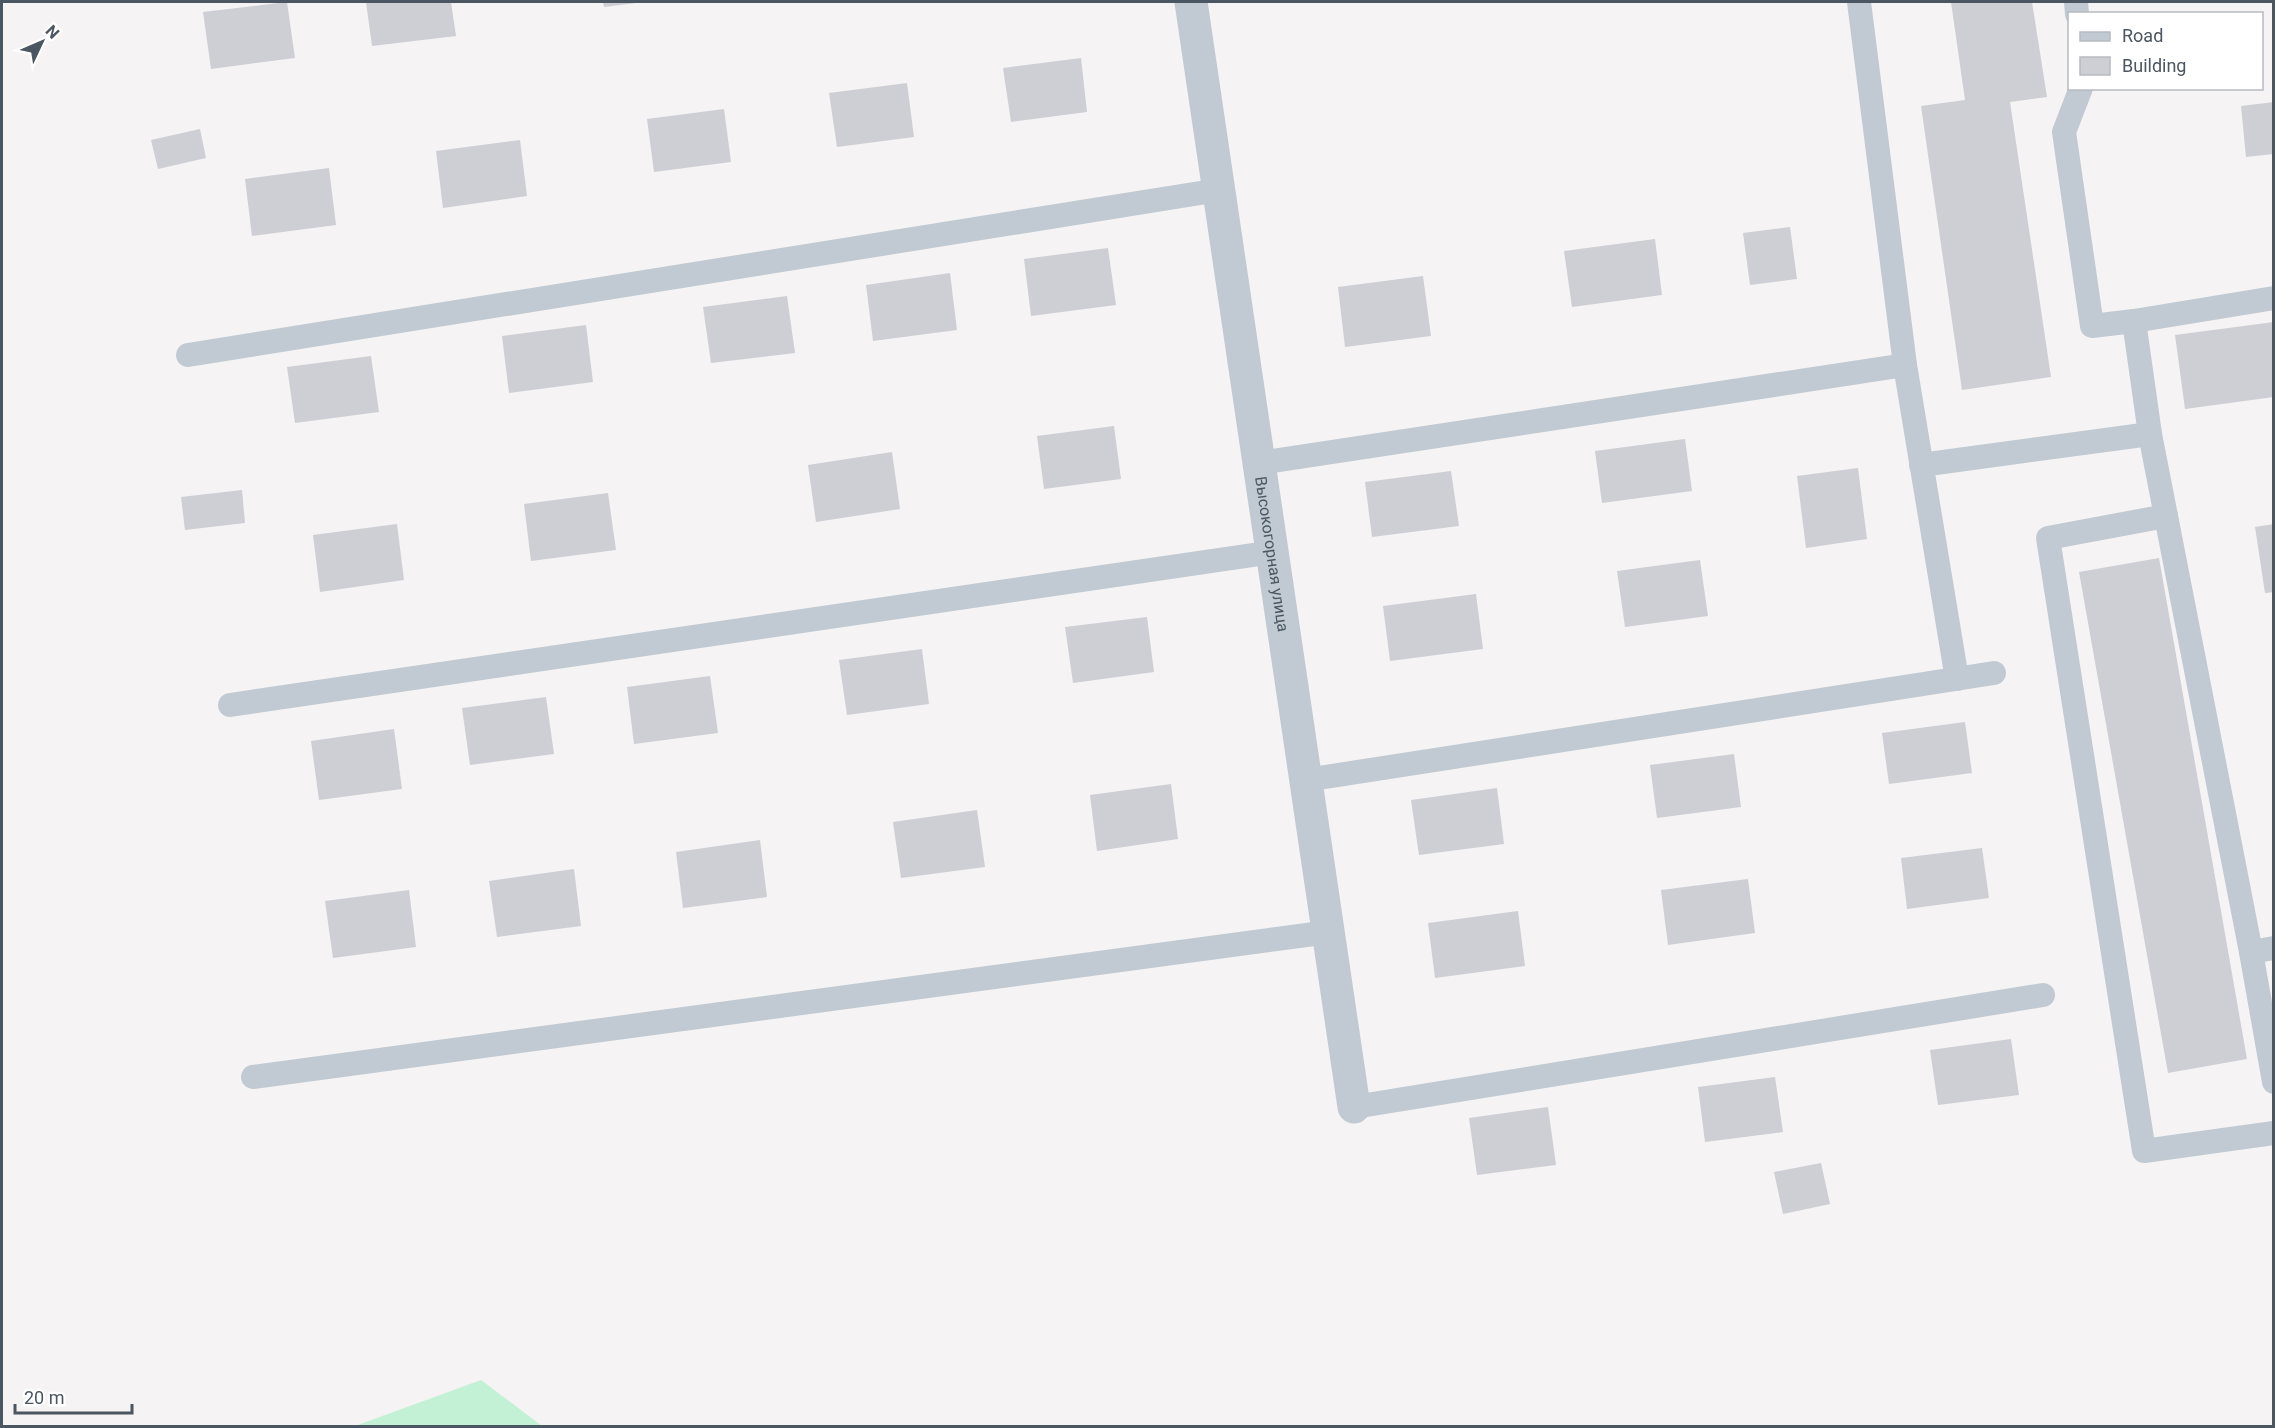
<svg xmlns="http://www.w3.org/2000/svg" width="2275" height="1428" viewBox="0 0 2275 1428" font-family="Roboto,sans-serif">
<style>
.green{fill:#c3f1d5}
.building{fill:#cdcfd5}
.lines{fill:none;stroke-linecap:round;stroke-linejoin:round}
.lane{stroke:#c1cad2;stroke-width:24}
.street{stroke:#c1cad2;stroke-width:33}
.labels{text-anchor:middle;stroke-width:5;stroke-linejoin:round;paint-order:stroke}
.street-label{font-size:16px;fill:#4a5661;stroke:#fff}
</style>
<rect width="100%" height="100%" fill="#f5f3f3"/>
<path class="green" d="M481 1380 542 1426H355Z"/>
<g class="building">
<path d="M287 2 295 58 211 69 203 12Z"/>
<path d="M366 2H451L456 36 372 46Z"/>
<path d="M603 2H636V3L604 7Z"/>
<path d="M1951 2H2032L2047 97 2010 102 2051 377 1962 390 1921 106 1965 100Z"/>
<path d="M1081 58 1087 112 1011 122 1003 68Z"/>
<path d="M907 83 914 137 837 147 829 93Z"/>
<path d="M2274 102V154L2246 157 2241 106Z"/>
<path d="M724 109 731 162 654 172 647 119Z"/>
<path d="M200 129 206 158 158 169 151 140Z"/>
<path d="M520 140 527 196 443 208 436 151Z"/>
<path d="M329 168 336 225 252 236 245 179Z"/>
<path d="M1790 227 1797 279 1750 285 1743 233Z"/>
<path d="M1655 239 1662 295 1572 307 1564 251Z"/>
<path d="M1108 248 1116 305 1031 316 1024 259Z"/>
<path d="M950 273 957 330 873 341 866 285Z"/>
<path d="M1423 276 1431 336 1345 347 1338 287Z"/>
<path d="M787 296 795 353 711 363 703 307Z"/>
<path d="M2274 322V397L2185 409 2175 335Z"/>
<path d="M586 325 593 382 509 393 502 336Z"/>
<path d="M371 356 379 412 295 423 287 367Z"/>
<path d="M1114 426 1121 479 1044 489 1037 436Z"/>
<path d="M1685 439 1692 491 1602 503 1595 451Z"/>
<path d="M892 452 900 509 816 522 808 465Z"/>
<path d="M1858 468 1867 539 1806 548 1797 476Z"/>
<path d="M1451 471 1459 526 1372 537 1365 482Z"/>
<path d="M242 490 245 523 185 530 181 497Z"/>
<path d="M608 493 616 550 531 561 524 504Z"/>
<path d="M397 524 404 580 320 592 313 535Z"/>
<path d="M2274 524V592L2265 593 2255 527Z"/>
<path d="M2159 558 2247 1059 2168 1073 2079 572Z"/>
<path d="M1700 560 1708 616 1625 627 1617 571Z"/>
<path d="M1476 594 1483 649 1390 661 1383 606Z"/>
<path d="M1147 617 1154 672 1073 683 1065 627Z"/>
<path d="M922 649 929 704 847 715 839 660Z"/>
<path d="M710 676 718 733 634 744 627 687Z"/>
<path d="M546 697 554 754 470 765 462 708Z"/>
<path d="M1965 722 1972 773 1889 784 1882 733Z"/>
<path d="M394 729 402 789 319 800 311 741Z"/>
<path d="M1734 754 1741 807 1657 818 1650 765Z"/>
<path d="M1171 784 1178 839 1097 851 1090 795Z"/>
<path d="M1497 788 1504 844 1419 855 1411 800Z"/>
<path d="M977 810 985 867 901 878 893 822Z"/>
<path d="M760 840 767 897 683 908 676 852Z"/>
<path d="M1982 848 1989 898 1907 909 1901 858Z"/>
<path d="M574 869 581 926 497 937 489 881Z"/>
<path d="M1748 879 1755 933 1668 945 1661 890Z"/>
<path d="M409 890 416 947 333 958 325 901Z"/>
<path d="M1518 911 1525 966 1435 978 1428 923Z"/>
<path d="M2011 1039 2019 1095 1938 1105 1930 1050Z"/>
<path d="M1775 1077 1783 1132 1705 1142 1698 1087Z"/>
<path d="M1548 1107 1556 1165 1477 1175 1469 1118Z"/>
<path d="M1821 1163 1830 1204 1783 1214 1774 1172Z"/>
</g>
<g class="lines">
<g class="lane">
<path d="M1859 2 1905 365"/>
<path d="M2076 2 2077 14"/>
<path d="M2081 88 2064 132 2092 326 2134 321 2150 434"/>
<path d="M2134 321 2274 298"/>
<path d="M188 355 1219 190"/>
<path d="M1260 463 1905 365 1957 679"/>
<path d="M1921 465 2150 434 2251 952 2274 948"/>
<path d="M2166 516 2048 538 2144 1151 2274 1133"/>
<path d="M230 705 1273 552"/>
<path d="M1306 780 1994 673"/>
<path d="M2251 952 2274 1082"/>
<path d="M253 1077 1329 932"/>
<path d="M1354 1107 2043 995"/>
</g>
<path class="street" id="s1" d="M1191 2 1354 1107"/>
</g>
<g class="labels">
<g class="street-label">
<text dy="6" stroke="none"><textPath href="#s1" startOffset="558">Высокогорная улица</textPath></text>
</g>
</g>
<rect width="2275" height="1428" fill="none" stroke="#4a5661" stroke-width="6"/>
<rect x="2068" y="12" width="195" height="78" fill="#ffffff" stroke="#b7bbc0" stroke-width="1.5"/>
<rect x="2080" y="32" width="30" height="9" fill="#c1cad2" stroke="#b7bbc0" stroke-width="1.5"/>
<text x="2122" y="42" font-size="18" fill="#4a5661">Road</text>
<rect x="2080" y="57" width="30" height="18" fill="#cdcfd5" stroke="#b7bbc0" stroke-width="1.5"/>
<text x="2122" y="72" font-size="18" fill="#4a5661">Building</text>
<g transform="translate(42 42) rotate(46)" stroke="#ffffff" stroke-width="4.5" paint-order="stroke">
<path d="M0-4.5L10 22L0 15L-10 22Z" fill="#4a5661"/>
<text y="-9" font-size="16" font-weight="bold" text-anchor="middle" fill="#4a5661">N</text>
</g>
<path d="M15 1404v9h117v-9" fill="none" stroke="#4a5661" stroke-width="3"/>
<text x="24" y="1404" font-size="18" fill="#4a5661" stroke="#ffffff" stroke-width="4.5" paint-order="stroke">20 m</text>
</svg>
